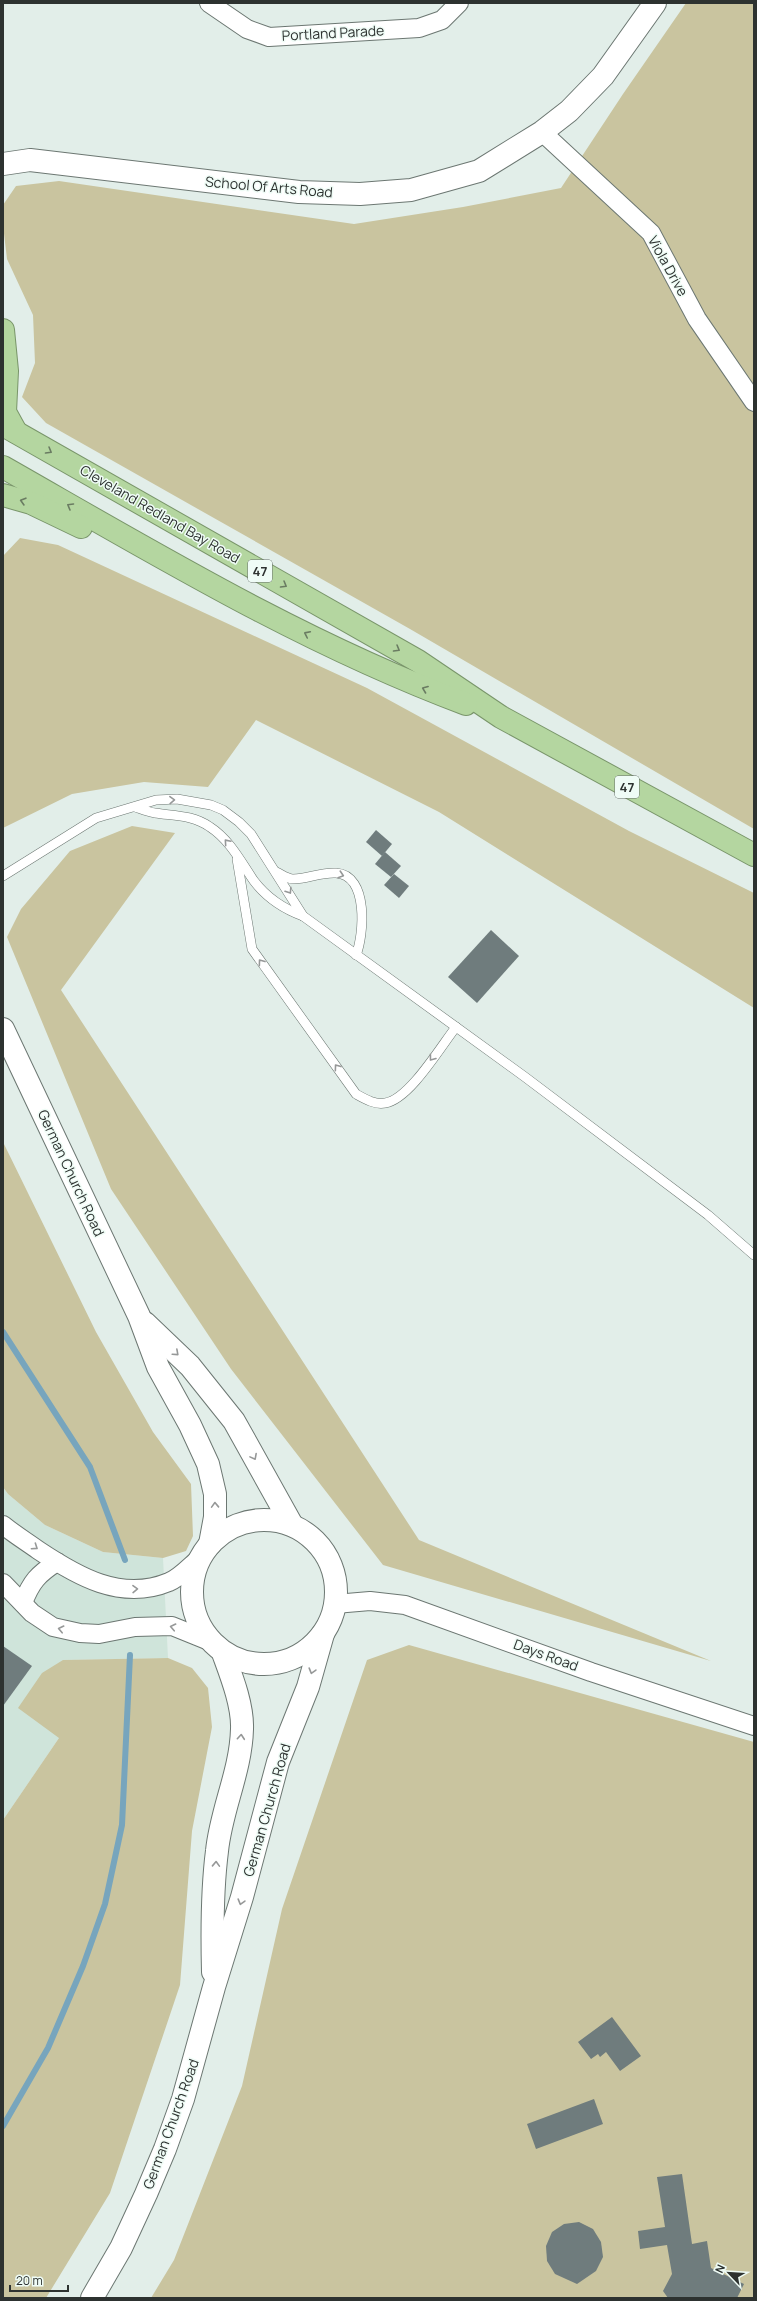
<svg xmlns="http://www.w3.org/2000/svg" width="757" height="2301" viewBox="0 0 757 2301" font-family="Manrope,sans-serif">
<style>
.built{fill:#cfe4da}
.green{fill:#c9c49f}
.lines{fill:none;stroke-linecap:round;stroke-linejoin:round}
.stream{stroke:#77a5bd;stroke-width:6}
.building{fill:#6f7c7d}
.service-casing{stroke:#6c7772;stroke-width:10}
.minor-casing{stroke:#6c7772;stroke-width:20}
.tertiary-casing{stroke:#6c7772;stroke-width:24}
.trunk-casing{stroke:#79956a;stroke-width:24}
.service{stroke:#fff;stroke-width:9}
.minor{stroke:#fff;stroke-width:18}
.tertiary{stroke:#fff;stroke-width:22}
.trunk{stroke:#b4d6a0;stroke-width:22}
.oneway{stroke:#6a7c62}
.oneway2{stroke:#969898}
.labels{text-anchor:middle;stroke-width:3;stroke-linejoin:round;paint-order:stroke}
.shield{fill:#effcf6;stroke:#676f6b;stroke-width:1}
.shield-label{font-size:13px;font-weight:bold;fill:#2d3230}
.street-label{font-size:14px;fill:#2d3230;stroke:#effcf6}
</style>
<rect width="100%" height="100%" fill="#e2eee9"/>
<path class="built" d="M3 1487 8 1494 45 1525 103 1552 163 1558 168 1658 63 1660 59 1738 3 1820Z"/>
<g class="green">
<path d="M686 3H754V829L410 629 46 423 22 397 35 363 33 315 7 259 3 225V205L16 186 59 181 354 224 463 207 561 188 623 94Z"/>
<path d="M20 538 58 545 367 688 629 831 754 893V1008L439 812 256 720 208 787 144 782 72 794 3 828V556Z"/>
<path d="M132 826 175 833 61 990 419 1540 711 1661 383 1565 231 1369 111 1189 7 937 21 909 70 851Z"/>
<path d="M3 1142 96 1332 153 1432 191 1484 193 1536 186 1551 163 1558 103 1552 45 1525 8 1494 3 1487Z"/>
<path d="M409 1645 754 1742V2298H151L174 2260 242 2086 282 1909 367 1660Z"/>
<path d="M168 1658 192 1668 208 1688 212 1727 192 1831 180 1985 110 2193 46 2298H3V1820L59 1738 18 1708 42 1673 63 1660Z"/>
</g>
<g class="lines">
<g class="stream">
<path d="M3 1332 90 1467 125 1560"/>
<path d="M3 2126 48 2048 83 1966 105 1904 122 1825 130 1655"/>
</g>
</g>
<g class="building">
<path d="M376 830 392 844 382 856 366 842Z"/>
<path d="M385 852 401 866 391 877 375 864Z"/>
<path d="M394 874 409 886 399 898 384 885Z"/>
<path d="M491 930 519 956 477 1003 448 977Z"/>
<path d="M3 1646 32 1666 3 1706Z"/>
<path d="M612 2017 641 2056 620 2071 606 2052 600 2057 598 2054 591 2059 578 2042Z"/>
<path d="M594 2099 603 2124 536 2149 527 2124Z"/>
<path d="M682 2174 692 2244 707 2241 711 2268 744 2284 737 2298H668L663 2291 672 2274 667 2245 640 2249 638 2231 665 2227 657 2177Z"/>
<path d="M579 2222 593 2229 601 2242 603 2257 596 2271 577 2284 555 2274 547 2261 546 2246 552 2232 564 2224Z"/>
</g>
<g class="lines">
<g class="service-casing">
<g id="service">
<path d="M135 807C141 809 148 812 155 813 175 816 193 815 210 827 230 840 241 862 254 881 267 898 284 909 303 916L525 1077 708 1215 754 1255"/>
<path d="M237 859 252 949 356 1094C365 1099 375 1105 385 1103 409 1100 441 1046 456 1027"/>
<path d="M276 872C281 874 288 879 293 879 308 879 321 872 336 873 369 875 364 935 356 955"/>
<path d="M3 876 96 818 156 800 177 799 211 805 223 810 239 822 251 834 303 916"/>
</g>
</g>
<g class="minor-casing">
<g id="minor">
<path d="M209 3 247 29 269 37 419 28 442 20 459 3"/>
<path d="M542 132 651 233 697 319 754 402"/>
<path d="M3 1525C14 1534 27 1542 38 1550 77 1576 121 1602 169 1582 180 1578 191 1565 200 1558"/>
<path d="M3 1583 32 1613 53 1627 80 1633 99 1634 135 1627 172 1626 209 1641"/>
<path d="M23 1603C31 1582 38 1574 57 1562"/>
<path d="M335 1604 370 1601 405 1605 591 1672 754 1726"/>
</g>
</g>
<g class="tertiary-casing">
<g id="tertiary">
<path d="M3 164 30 160 299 192 360 194 411 190 479 171 542 132 569 111 603 76 655 3"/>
<path d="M3 1029 139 1316 158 1367 190 1425 208 1464 215 1494V1517L210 1544"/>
<path d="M145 1323 190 1366 234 1421 292 1525"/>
<circle cx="264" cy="1592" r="72"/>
<path d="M213 1972C212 1933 212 1890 217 1851 221 1810 241 1771 242 1729 243 1705 231 1675 223 1653"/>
<path d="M92 2298 121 2248 146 2194 165 2149 183 2099 214 1987 242 1897 278 1762 308 1687 323 1634"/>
</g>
</g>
<g class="trunk-casing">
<g id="trunk">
<path d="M3 330 7 371 5 412 16 432"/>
<path d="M3 425 418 661 501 717 754 855"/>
<path d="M3 467C154 553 303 643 466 704"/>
<path d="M3 495 31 503 81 527"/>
</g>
</g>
<use href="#service" class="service"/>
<use href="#minor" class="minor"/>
<use href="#tertiary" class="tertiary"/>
<use href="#trunk" class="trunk"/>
</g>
<defs><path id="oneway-chevron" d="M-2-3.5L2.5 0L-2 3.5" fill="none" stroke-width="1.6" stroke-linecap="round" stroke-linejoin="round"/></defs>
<g class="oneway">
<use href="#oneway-chevron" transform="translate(49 451) rotate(30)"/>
<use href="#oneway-chevron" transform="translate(23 501) rotate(-164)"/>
<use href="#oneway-chevron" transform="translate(70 506) rotate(-150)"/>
<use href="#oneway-chevron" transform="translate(284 585) rotate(30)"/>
<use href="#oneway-chevron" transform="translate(307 634) rotate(-154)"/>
<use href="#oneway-chevron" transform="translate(397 649) rotate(30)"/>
<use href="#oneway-chevron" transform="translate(425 689) rotate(-159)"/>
</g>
<g class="oneway2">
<use href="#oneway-chevron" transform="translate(172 800) rotate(-2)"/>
<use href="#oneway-chevron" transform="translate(227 842) rotate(-131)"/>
<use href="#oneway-chevron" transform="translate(341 875) rotate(18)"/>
<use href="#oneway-chevron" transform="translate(289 891) rotate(57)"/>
<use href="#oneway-chevron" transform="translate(261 962) rotate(-126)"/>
<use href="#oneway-chevron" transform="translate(432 1058) rotate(127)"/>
<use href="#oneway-chevron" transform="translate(337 1067) rotate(-126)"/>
<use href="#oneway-chevron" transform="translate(176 1353) rotate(42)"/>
<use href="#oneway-chevron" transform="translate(254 1457) rotate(62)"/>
<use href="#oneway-chevron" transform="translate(215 1505) rotate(-92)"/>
<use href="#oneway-chevron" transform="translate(35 1547) rotate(34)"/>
<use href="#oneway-chevron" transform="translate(135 1589) rotate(-1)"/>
<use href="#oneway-chevron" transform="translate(173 1627) rotate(-168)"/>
<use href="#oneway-chevron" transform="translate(61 1629) rotate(-167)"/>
<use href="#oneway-chevron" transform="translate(312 1671) rotate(106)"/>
<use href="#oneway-chevron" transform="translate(241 1737) rotate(-85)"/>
<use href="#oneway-chevron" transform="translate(216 1864) rotate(-88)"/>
<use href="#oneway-chevron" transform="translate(241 1902) rotate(106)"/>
</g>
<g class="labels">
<g class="shield">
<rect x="248" y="560" width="24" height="22" rx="3"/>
<rect x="615" y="776" width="24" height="22" rx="3"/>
</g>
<g class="shield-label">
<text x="260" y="576">47</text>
<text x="627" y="792">47</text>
</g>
<g class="street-label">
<text transform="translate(333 33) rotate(-3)" y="5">Portland Parade</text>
<text transform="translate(269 187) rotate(5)" y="5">School Of Arts Road</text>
<text transform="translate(668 266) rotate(61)" y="5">Viola Drive</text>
<text transform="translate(160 514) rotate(30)" y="5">Cleveland Redland Bay Road</text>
<text transform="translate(71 1173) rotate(65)" y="5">German Church Road</text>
<text transform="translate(546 1655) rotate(20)" y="5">Days Road</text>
<text transform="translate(267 1810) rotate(-74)" y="5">German Church Road</text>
<text transform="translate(171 2124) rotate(-70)" y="5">German Church Road</text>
</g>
</g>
<rect width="757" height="2301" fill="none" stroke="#2d3230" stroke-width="8"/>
<g transform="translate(729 2273) rotate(295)" stroke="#effcf6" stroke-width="3" paint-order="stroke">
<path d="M0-3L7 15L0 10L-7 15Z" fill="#2d3230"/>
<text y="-6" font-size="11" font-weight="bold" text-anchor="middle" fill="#2d3230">N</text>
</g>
<path d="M10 2285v6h58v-6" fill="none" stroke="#2d3230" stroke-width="2"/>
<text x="16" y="2285" font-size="12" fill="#2d3230" stroke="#effcf6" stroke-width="3" paint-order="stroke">20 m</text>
</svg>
